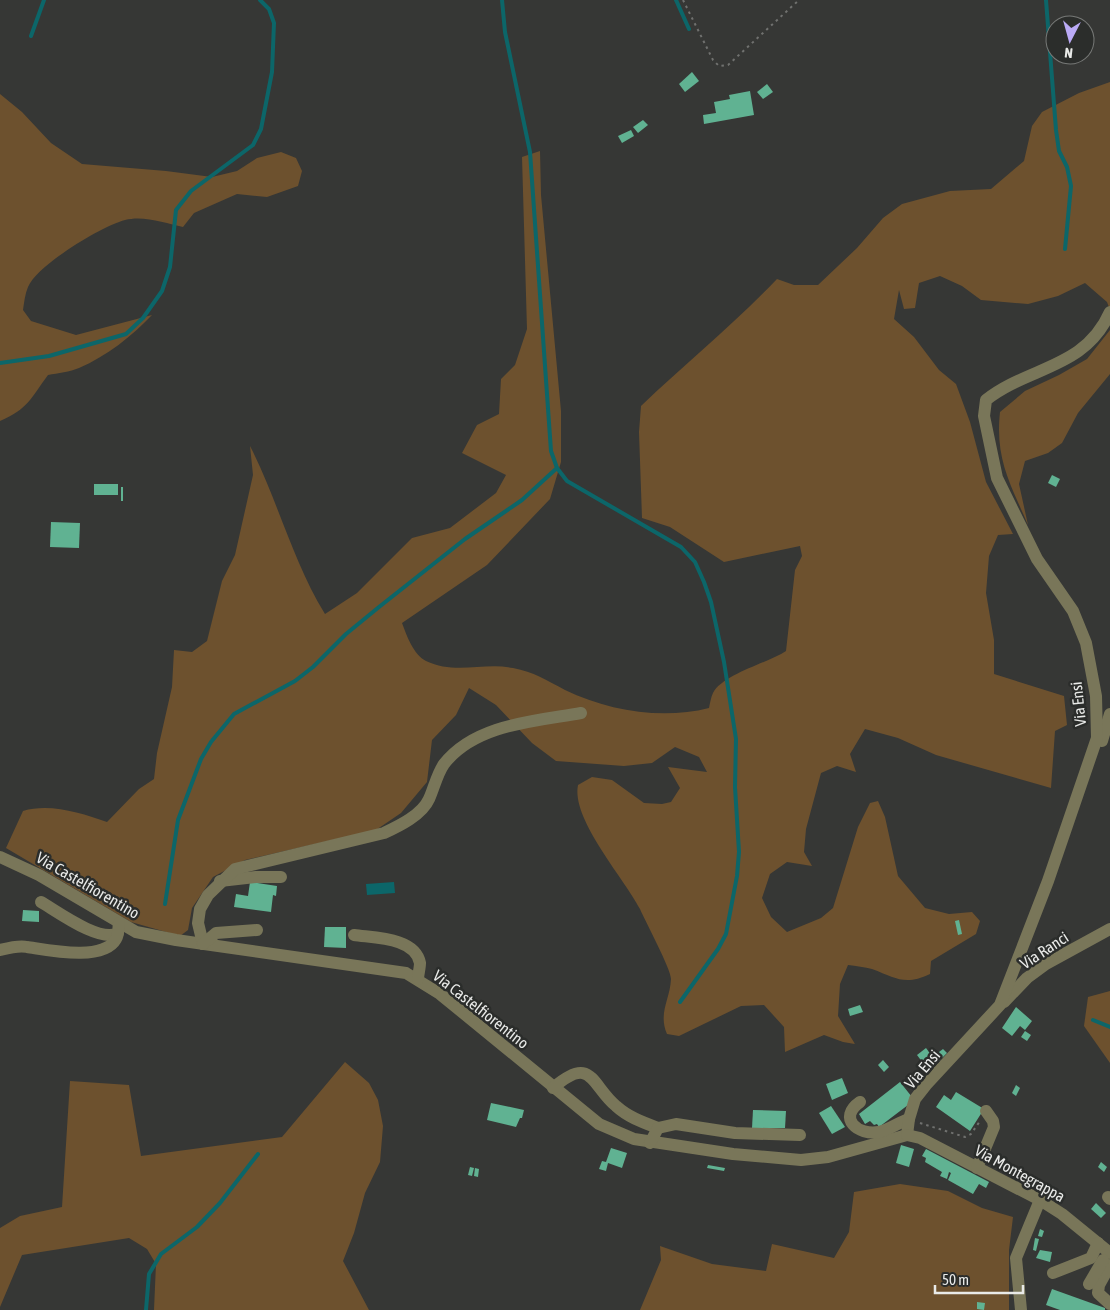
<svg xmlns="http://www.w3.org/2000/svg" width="1110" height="1310" viewBox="0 0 1110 1310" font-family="'Asap Condensed',sans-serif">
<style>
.green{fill:#6d512e}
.water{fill:#0c6669}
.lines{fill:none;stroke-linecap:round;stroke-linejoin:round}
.stream{stroke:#0c6669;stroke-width:4}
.building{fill:#60b292}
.path{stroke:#70716f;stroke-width:2;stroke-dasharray:2.5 4;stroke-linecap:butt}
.minor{stroke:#797659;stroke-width:12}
.labels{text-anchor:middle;stroke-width:5;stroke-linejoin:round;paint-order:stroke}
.street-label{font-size:16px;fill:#e9eae8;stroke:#2b2d2b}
</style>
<rect width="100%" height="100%" fill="#363735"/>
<g class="green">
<path d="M1110 82V310L1107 302 1085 283 1058 296 1028 304 981 300 962 286 940 276 919 283 915 308 904 309 899 290 894 319 914 337 939 370 956 384 970 422 986 482 1013 534 998 535 989 556 986 593 994 640V674L1064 696 1067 725 1055 731 1051 788 936 755 898 738 865 729 850 754 856 772 837 766 821 773 806 829 804 852 812 866 787 862 770 874 762 898 771 917 787 932 821 918 833 908 858 827 870 803 878 801 885 817 898 876 925 908 949 914 972 912 980 921 976 934 931 961 930 974C905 986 896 978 872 969 865 967 856 966 848 965L840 984 838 1016 855 1044 843 1042 824 1035 785 1052 784 1027 764 1005 741 1006 679 1036 667 1034C658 1013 670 1000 671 979 671 969 645 921 640 909 624 878 571 819 578 785L592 777 612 780 644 803 662 804 671 802 680 788 668 767 707 772 699 757 675 747 652 763 624 766 556 761 532 743 496 705 469 688 456 715 432 740 427 782 401 813 376 830 245 860 213 877 192 908 188 930 180 936 131 922 6 848 23 811C50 803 81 813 107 822L139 789 154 779 157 753 172 687 174 650 192 652 207 641 222 581 235 555 253 475 250 446C278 501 293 562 325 614L357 593 412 538 450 528 496 493 506 475 462 453 477 425 499 414 501 379 515 365 527 329 522 157 540 151 541 195 561 411V462L550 499 487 565 402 623C407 636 413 654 426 661 455 675 484 662 513 668 534 672 546 680 565 690 609 711 662 720 709 708 710 703 711 697 713 693 723 674 768 663 786 651L795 570 802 556 800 546 724 562 670 527 642 518 639 432 641 406C686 363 734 324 777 279L794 285H818L857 248 883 218 902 204 950 191 991 189 1024 161 1032 126 1042 112 1079 93Z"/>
<path d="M0 94 22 112 51 143 82 164 166 171 212 177 237 171 257 158 281 152 296 158 302 171 298 186 267 197 237 194 194 213 183 227C166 223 143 215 125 220 102 226 37 265 28 287 25 294 24 303 23 310L31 321 76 335 152 315C132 336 107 356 79 368 70 372 58 373 48 375 31 398 28 409 0 421Z"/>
<path d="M1110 330V374L1078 413 1062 443 1048 453 1025 461 1019 484 1028 525C1010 483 995 459 1000 412L1025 391 1059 375 1087 359Z"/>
<path d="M1110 991V1063L1084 1026 1088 997Z"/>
<path d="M345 1062 369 1083 378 1100 383 1126 380 1162 365 1193 354 1233 343 1261 369 1310H154L156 1264 147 1249 129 1238 22 1255 0 1307V1228L20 1216 62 1207 70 1081 129 1085 141 1156 282 1137Z"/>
<path d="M900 1184 948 1191 982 1208 1013 1217 1009 1250V1310H640L661 1260 660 1246 712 1264 766 1271 772 1244 834 1258 849 1232 854 1192Z"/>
</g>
<path class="water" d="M394 882 395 893 367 895 366 884Z"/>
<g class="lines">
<g class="stream">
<path d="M502 0 505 32 530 152 551 451 557 468 567 481 681 547 695 562 704 582 711 602 724 662 736 739 735 787 739 852 737 876 726 934 718 949 680 1002"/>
<path d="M676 0 689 29"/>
<path d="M1046 0 1056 130 1059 151 1067 167 1071 186 1065 249"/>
<path d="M31 36 44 0"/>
<path d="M0 363 49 356 126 334 143 318 162 291 170 267 176 210 191 191 253 145 261 129 272 72 274 23 269 9 260 0"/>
<path d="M165 904 178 820 201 759 211 742 234 714 295 681 313 667 346 634 379 607 465 539 522 500 557 468"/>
<path d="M1093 1020 1110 1027"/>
<path d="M146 1310 149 1274 161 1254 197 1227 220 1203 258 1154"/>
</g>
</g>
<g class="building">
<path d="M692 72 699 81 685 92 679 84Z"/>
<path d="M767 84 773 92 763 99 757 92Z"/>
<path d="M750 91 754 115 704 124 703 115 716 113 714 102 730 99 729 95Z"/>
<path d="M643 120 648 125 638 133 633 127Z"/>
<path d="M631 130 634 136 622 143 618 136Z"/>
<path d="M1052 475 1060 479 1056 487 1048 483Z"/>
<rect x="94" y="484" width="24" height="11"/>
<rect x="121" y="487" width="2" height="14"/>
<path d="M51 522 80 523 79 548 50 547Z"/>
<path d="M250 882 277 886 276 896 273 895 271 912 234 907 236 894 248 896Z"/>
<path d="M23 910 39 911V922L22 921Z"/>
<path d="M959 920 962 934 958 935 955 921Z"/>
<path d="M325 927H346V948L324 947Z"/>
<path d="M860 1005 863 1012 850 1016 848 1009Z"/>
<path d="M1016 1007 1032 1021 1025 1030 1020 1026 1012 1036 1002 1028Z"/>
<path d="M1025 1031 1031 1035 1027 1041 1021 1037Z"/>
<path d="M926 1048 932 1056 923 1063 917 1055Z"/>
<path d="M943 1049 947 1053 939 1061 935 1055Z"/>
<path d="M883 1060 889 1067 884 1072 878 1065Z"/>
<path d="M842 1078 848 1093 832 1100 826 1084Z"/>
<path d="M900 1082 912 1097 908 1105 879 1127 877 1124 874 1125 870 1121 865 1124 859 1114Z"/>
<path d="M1016 1085 1020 1088 1016 1096 1012 1093Z"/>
<path d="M956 1092 984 1109 970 1131 936 1107 944 1095 951 1100Z"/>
<path d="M491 1103 524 1110 522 1118H520L516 1127 487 1120Z"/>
<path d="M831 1106 845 1127 832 1134 819 1113Z"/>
<path d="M753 1110 786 1111 785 1128H752Z"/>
<path d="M901 1145 914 1149 909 1167 896 1163Z"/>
<path d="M611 1148 627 1153 622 1168 608 1163 606 1171 599 1169 602 1161 606 1162Z"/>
<path d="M926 1149 989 1182 986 1188 979 1184 973 1194 948 1180 951 1173 949 1172 947 1179 940 1176 942 1172 925 1162 926 1158 922 1156Z"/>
<path d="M1101 1162 1107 1167 1104 1172 1098 1167Z"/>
<path d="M708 1165 725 1168 724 1171 707 1168Z"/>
<path d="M470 1167 474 1168 472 1176 468 1175Z"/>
<path d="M475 1168 479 1169 478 1177 474 1176Z"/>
<path d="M1096 1203 1106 1213 1101 1218 1091 1209Z"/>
<path d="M1040 1229 1044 1231 1042 1237 1038 1236Z"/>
<path d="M1035 1238 1039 1239 1036 1251 1033 1250Z"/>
<path d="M1040 1250 1052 1252 1050 1262 1036 1258Z"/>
<path d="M1052 1289 1105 1308V1310H1060L1046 1305Z"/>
<path d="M977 1302 985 1303 984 1310 977 1309Z"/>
</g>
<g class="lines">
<g class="path">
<path d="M683 0 713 60 719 66 728 65 799 0"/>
<path d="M920 1123 965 1137 971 1134 980 1121"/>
</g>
<g class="minor">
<path d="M1102 741 1110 714"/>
<path d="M0 857 39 875 136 932 176 940 406 973 440 994 599 1124 634 1139 733 1154 801 1160 828 1157 907 1135"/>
<path d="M220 881 256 877H281"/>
<path d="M41 902C58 912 100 943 118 933"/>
<path d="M354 935C373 938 415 937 420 963 420 968 418 975 418 979"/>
<path d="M203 944 198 923 200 909 208 895 235 869 384 833C399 826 422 815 429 799 434 788 437 774 444 764 475 724 536 721 581 713"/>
<path d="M203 944 216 933 257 930"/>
<path d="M0 950C8 948 19 945 27 947 48 950 103 962 116 939 119 934 118 928 119 923"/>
<path d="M1004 1002 1027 978 1046 964 1110 929"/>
<path d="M553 1088C592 1054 591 1085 616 1106 628 1117 642 1122 658 1128"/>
<path d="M860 1102C837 1118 858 1136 879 1132 889 1130 899 1122 909 1119"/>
<path d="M907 1135 909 1119 915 1099 926 1085 1000 1005 1048 881 1097 738 1096 696 1086 643 1073 611 1037 559 997 478 984 416 986 400C1029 366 1085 369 1110 312"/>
<path d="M907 1135 920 1138 1040 1200 1062 1214 1110 1253"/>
<path d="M650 1143 658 1128 676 1124 735 1133 800 1135"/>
<path d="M977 1168 994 1127 993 1121 986 1111"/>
<path d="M1108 1197 1110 1199"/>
<path d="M1110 1265 1099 1285 1098 1293 1110 1304"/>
<path d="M1053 1273 1091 1258 1098 1243"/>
<path d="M1089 1284 1103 1260"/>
<path d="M1021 1310 1016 1258 1040 1200"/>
</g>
</g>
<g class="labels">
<g class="street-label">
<text transform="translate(1078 704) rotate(-96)" y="6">Via Ensi</text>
<text transform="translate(88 885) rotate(30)" y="6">Via Castelfiorentino</text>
<text transform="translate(1044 950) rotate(-33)" y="6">Via Ranci</text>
<text transform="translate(481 1009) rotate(38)" y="6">Via Castelfiorentino</text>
<text transform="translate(922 1069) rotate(-50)" y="6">Via Ensi</text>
<text transform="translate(1020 1173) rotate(29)" y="6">Via Montegrappa</text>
</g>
</g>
<g transform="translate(1070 40) rotate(186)"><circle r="24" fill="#2b2d2b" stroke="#777977"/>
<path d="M0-4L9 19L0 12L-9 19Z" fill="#baaaf6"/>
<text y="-8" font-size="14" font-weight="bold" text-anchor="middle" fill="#e9eae8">N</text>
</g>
<path d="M935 1285v8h88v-8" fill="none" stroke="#e9eae8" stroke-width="2.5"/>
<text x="942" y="1285" font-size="15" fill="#e9eae8" stroke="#2b2d2b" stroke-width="4" paint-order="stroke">50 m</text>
</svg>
